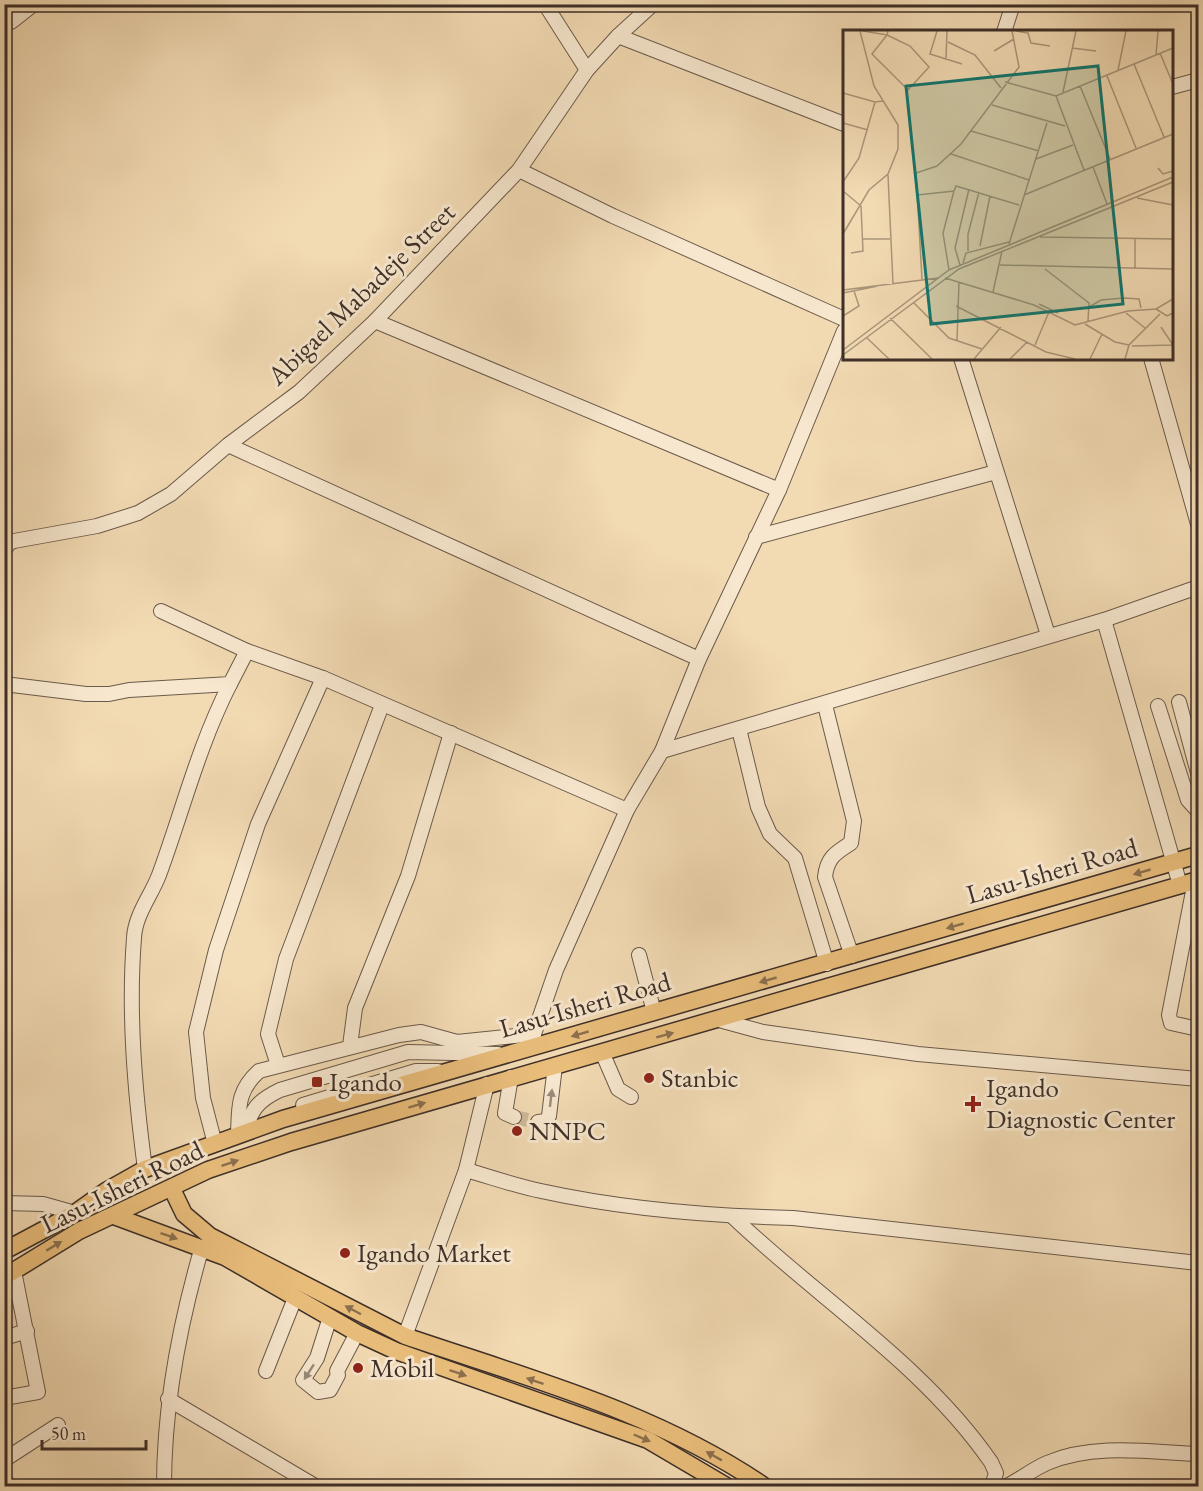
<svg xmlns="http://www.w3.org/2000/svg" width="1203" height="1491" viewBox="0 0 1203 1491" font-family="'EB Garamond',serif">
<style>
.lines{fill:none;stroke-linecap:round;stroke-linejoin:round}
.minor-tunnel{stroke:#ceb897;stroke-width:14;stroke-dasharray:14 7;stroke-linecap:butt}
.minor-casing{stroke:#6b5a4b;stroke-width:16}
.major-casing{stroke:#3e2f28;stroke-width:19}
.minor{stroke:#f7e7ce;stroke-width:14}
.major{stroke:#e9bd7a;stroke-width:16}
.oneway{fill:#8b6f4d}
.oneway2{fill:#9a8b7b}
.poi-dot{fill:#8f2418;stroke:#f7e7ce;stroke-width:2}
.labels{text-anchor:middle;stroke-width:6;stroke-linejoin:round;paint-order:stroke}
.street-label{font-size:27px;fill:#3e2f28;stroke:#f7e7ce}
.poi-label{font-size:27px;fill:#3e2f28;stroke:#f7e7ce;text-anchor:start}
.inset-road{fill:none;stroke:#aa967b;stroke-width:1.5}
.view{fill:#0f766e;fill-opacity:0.15;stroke:#0f766e;stroke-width:3}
.inset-edge{fill:none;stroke:#3e2f28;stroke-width:3}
</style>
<rect width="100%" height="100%" fill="#f2dab3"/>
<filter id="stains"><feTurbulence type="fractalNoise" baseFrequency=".00333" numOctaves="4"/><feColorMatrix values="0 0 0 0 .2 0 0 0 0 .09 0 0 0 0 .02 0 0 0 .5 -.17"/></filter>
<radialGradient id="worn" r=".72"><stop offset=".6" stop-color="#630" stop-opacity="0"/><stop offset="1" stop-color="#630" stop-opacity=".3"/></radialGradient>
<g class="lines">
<path class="minor-tunnel" d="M514 1117 538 1122"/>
<g class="minor-casing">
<g id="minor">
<path d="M545 4 587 70"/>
<path d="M4 22H11L34 4"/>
<path d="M1004 32 1013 4"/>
<path d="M618 36 844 124"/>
<path d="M1172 87 1198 80"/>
<path d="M519 170 613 216 844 319"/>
<path d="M375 321 779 490"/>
<path d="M961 358 1048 635"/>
<path d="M1151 358 1198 524"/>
<path d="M228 445 699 659"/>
<path d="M756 537 996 472"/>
<path d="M4 551 9 543 14 541 97 526 138 513 171 494 228 445 299 392 375 321 519 170 587 70 618 36 653 4"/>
<path d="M161 611 247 651"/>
<path d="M1104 620 1180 885"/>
<path d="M4 684 86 694H109L129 690 230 684 247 651 323 678 627 810"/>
<path d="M1179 702 1198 773"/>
<path d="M825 705 854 821 851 843C835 853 827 858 825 877L852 956"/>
<path d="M1158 706 1188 800 1198 811"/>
<path d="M739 729 758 807 770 834 795 858 827 964"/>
<path d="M662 751 1104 620 1198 587"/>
<path d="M1195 881 1169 1015 1171 1023 1198 1029"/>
<path d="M639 955 654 1012"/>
<path d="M719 1020 763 1032 918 1054 1198 1079"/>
<path d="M350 1046 355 1008 408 876 451 733"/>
<path d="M533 1047 534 1034 556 970 627 810 662 751 699 659 779 490 844 331"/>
<path d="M602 1052 618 1089 631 1097"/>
<path d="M278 1065 268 1034 286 959 382 705"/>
<path d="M511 1077 505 1113 514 1117"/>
<path d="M303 1105 416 1071H438"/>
<path d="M538 1122 546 1121 549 1116 555 1066"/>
<path d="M244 1133C252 1109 257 1101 280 1090L408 1052 498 1054"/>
<path d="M238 1135C239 1107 237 1091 259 1071L399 1035 421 1032 457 1042 534 1034"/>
<path d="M215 1144 203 1098 196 1032 216 950 258 824 323 678"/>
<path d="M145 1169C135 1093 128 1015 134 938 135 915 151 896 159 875 183 810 198 747 230 684"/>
<path d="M466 1170C491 1177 516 1186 541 1191 623 1209 710 1216 793 1218L1198 1263"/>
<path d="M4 1203 43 1204 75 1213"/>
<path d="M733 1217C819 1299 923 1364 991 1462L996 1473 992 1486"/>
<path d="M330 1317 317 1358 303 1380 318 1392 330 1390 338 1375 337 1371 357 1333"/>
<path d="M405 1336 466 1170 487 1084"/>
<path d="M4 1338 27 1331"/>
<path d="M266 1371 295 1298"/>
<path d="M4 1398 38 1392 14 1271"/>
<path d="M168 1399 315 1486"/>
<path d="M4 1460 58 1425"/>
<path d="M4 1480 10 1486"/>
<path d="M164 1486C164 1404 179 1326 202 1247"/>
<path d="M1007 1486C1021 1479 1033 1469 1047 1463 1094 1443 1150 1452 1198 1454"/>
</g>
</g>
<g class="major-casing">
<g id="major">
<path d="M172 1189 184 1214 210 1236 405 1336C528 1378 656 1412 764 1486"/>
<path d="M114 1216 225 1257 357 1333 396 1351 648 1440 726 1486"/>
<path d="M4 1251 75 1213 106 1191 145 1169 283 1119 1198 855"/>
<path d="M4 1277 79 1231 208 1170 291 1142 1198 880"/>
</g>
</g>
<use href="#minor" class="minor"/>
<use href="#major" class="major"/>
</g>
<defs><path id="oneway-solid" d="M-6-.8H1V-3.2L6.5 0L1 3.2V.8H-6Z" transform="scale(1.5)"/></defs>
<g class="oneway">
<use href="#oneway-solid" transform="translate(1142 872) rotate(164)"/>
<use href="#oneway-solid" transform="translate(955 926) rotate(164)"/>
<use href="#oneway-solid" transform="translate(768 980) rotate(164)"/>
<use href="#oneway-solid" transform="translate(580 1034) rotate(164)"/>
<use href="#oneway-solid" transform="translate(665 1035) rotate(-15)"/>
<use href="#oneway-solid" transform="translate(417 1105) rotate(-17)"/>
<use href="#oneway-solid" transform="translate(230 1163) rotate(-19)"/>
<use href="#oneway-solid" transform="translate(169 1236) rotate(19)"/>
<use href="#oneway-solid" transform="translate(54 1246) rotate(-31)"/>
<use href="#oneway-solid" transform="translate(353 1310) rotate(-152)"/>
<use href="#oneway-solid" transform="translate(458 1373) rotate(19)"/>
<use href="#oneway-solid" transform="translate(535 1381) rotate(-161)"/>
<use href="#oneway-solid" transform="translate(642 1438) rotate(23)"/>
<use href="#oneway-solid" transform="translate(714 1456) rotate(-151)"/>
</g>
<g class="oneway2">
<use href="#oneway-solid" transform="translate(551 1098) rotate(-83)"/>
<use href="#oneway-solid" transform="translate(309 1372) rotate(123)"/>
</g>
<g class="poi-dot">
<circle cx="649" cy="1078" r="6"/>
<rect x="311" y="1076" width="12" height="12" rx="3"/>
<path d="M970 1095h6v6h6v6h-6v6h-6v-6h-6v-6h6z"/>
<circle cx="517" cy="1131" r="6"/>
<circle cx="345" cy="1253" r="6"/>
<circle cx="358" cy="1368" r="6"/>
</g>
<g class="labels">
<g class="street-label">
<text transform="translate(361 294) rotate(-44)" y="9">Abigael Mabadeje Street</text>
<text transform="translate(1052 871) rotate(-16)" y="9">Lasu-Isheri Road</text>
<text transform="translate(585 1005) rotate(-16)" y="9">Lasu-Isheri Road</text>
<text transform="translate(122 1187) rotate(-26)" y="9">Lasu-Isheri Road</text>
</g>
<g class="poi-label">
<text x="661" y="1087">Stanbic</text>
<text x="329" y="1091">Igando</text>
<text x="986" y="1097">Igando<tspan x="986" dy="31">Diagnostic Center</tspan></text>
<text x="529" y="1140">NNPC</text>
<text x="357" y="1262">Igando Market</text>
<text x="370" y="1377">Mobil</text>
</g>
</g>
<g transform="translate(843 30)">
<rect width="330" height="330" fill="#f2dab3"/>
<path class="inset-road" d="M20 1 44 5 45 1M94 1 87 24 119 34M173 1 185 3 188 13 207 16M44 5 67 16 86 37 65 60 29 24ZM105 12 132 25 158 58M229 18 253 21M151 21 171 9M317 23 330 54M313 25 315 1M103 29 104 1M291 34 321 107M275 40 283 1M264 46 293 118M162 52 213 66 330 18M237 56 267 129M220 62 233 1M0 63 32 72 40 71M213 66 241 140M149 75 222 96M0 93 25 100M128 101 196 121M108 124 186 150M193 129 230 115M250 137 264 174M315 138 320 144 330 141M45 145 50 254M0 152 16 128 32 72M0 161 18 176 20 221 8 223M74 165 111 161 113 156 176 175M181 165 330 104M294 168 330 175M0 204 26 160 45 144 55 119V95L31 56 17 1M197 207 330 209M292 208V238M19 209H47M166 214 204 93M137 216 147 166M125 221V204L136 162M120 233 123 223 166 212M117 235 112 218 126 159M157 235 330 239M202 239 246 273 245 291M106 240 100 203 111 161M102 248 191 275 232 295 285 281 313 279 330 269M79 249 73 143 94 136 118 114 176 37 169 1M0 260 95 248M150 262 159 221M0 263 35 256M71 273 106 308 139 319M196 274 215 283M113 276 203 322 232 329M246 277 258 270 281 268 296 269 298 278M313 279 324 286 330 283M283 283 302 298M0 286 16 276 11 261M47 288 89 329M242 294 272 312 286 315M318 297 330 315M24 308 46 329M114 310 116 252M192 315 206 282M289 316 330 315M0 320 106 240 330 147M0 325 116 239 330 152M131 329 158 297M167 329 184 312M247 329 259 304M282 329 286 315 317 284"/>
<path class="view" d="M255 36 280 274 88 294 63 56Z"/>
<rect width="330" height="330" class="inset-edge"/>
</g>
<rect width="1203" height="1491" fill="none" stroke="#f2dab3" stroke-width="24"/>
<rect x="6" y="6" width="1191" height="1479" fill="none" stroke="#3e2f28" stroke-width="3"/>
<rect x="12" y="12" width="1179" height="1467" fill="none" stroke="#3e2f28" stroke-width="1.5"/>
<path d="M42 1440v9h104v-9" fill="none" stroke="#3e2f28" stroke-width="3"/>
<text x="51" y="1440" font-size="18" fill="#3e2f28" stroke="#f7e7ce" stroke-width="4.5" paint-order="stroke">50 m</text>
<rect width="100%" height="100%" filter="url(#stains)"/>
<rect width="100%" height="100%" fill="url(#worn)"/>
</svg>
